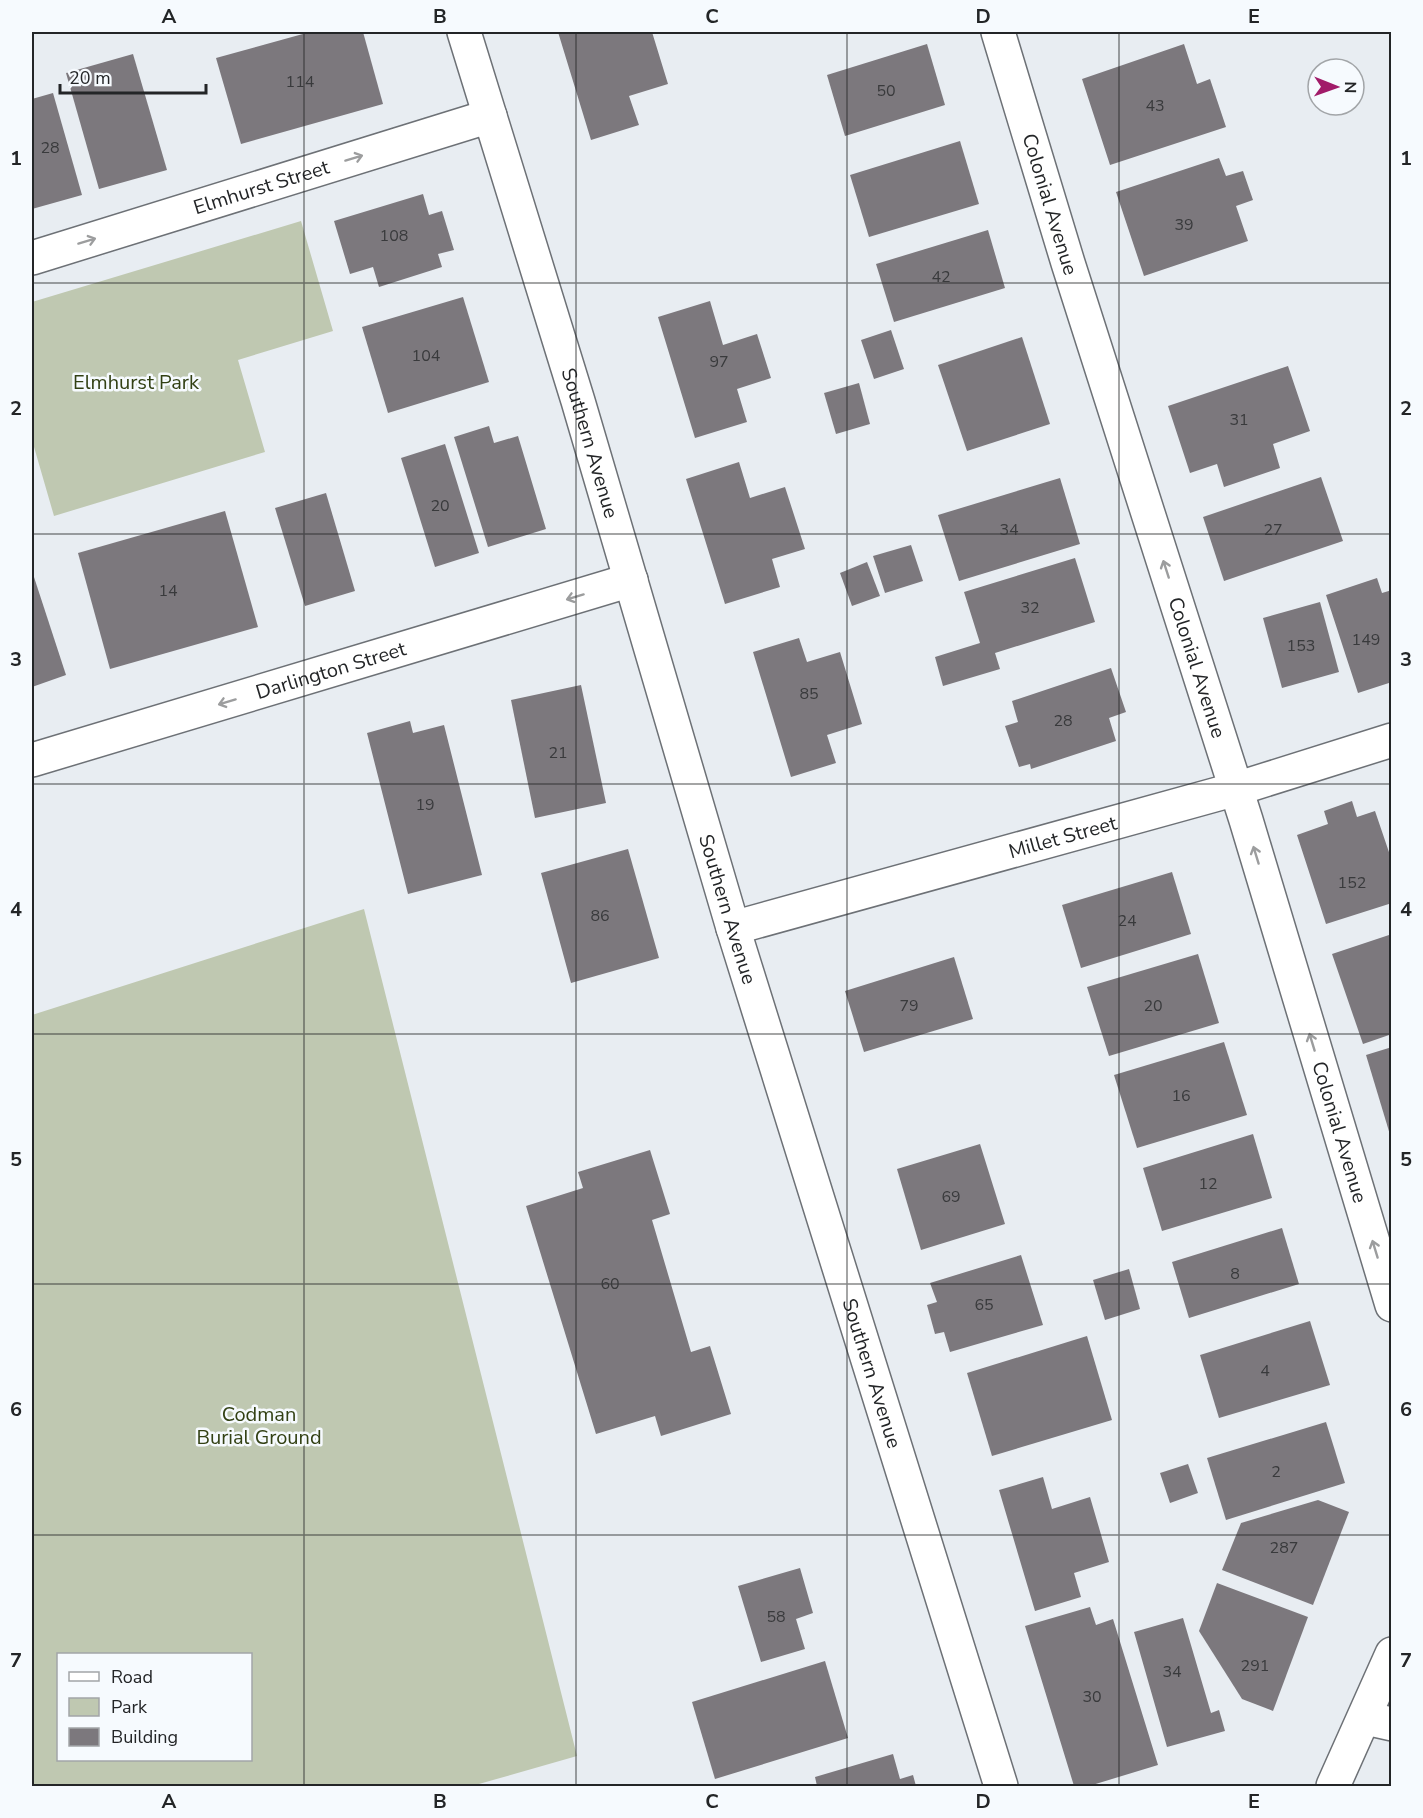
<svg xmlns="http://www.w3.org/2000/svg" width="1423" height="1818" viewBox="0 0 1423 1818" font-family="'Nunito Sans',sans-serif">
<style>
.green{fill:#bfc8b1;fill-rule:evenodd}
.building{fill:#7c787d}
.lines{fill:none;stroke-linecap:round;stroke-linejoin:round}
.minor-casing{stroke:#6d7176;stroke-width:36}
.secondary-casing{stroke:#6d7176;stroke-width:36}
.minor{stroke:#fff;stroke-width:33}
.secondary{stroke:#fff;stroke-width:33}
.oneway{stroke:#9c9d9e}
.grid{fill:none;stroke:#232527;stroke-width:1.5;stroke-opacity:0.55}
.labels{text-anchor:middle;stroke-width:5;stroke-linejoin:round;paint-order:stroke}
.number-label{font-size:16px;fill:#393a3c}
.street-label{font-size:20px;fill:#232527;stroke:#f6fafe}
.park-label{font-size:20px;fill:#324013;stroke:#f6fafe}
.neatline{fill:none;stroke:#232527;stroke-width:2}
.grid-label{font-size:20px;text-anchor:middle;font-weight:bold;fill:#232527}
</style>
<rect width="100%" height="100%" fill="#e8edf2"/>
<g class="green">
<path d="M301 221 333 331 238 360 265 452 54 516 32 440V302Z"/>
<path d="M364 909 577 1756 472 1786H32V1015ZM58 1654H250V1760H58Z"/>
</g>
<g class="building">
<path d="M310 32H363L383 104 241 144 216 58Z"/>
<path d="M558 32H611L612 34 652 32 668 84 629 96 639 125 591 140Z"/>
<path d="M927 44 945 105 845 136 827 75Z"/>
<path d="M1184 44 1197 84 1210 79 1226 127 1110 165 1082 79Z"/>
<path d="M133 54 167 170 99 189 66 73Z"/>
<path d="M53 93 82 195 32 209V99Z"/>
<path d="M960 141 979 204 869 237 850 175Z"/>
<path d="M1219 158 1226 176 1243 171 1253 200 1236 206 1248 241 1144 276 1116 192Z"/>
<path d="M423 194 429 215 442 211 454 250 438 254 442 267 379 287 373 267 350 274 334 221Z"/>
<path d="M988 230 1005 288 894 322 876 264Z"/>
<path d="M463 297 489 382 388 413 362 327Z"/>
<path d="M710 301 723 345 757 334 771 378 737 389 747 422 695 438 658 317Z"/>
<path d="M891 330 904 369 874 379 861 340Z"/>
<path d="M1022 337 1050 424 967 451 938 365Z"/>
<path d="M1288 366 1310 431 1273 444 1280 468 1224 487 1217 464 1190 473 1168 406Z"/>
<path d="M859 383 870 424 836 434 824 393Z"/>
<path d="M489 426 494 443 518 436 546 529 488 547 454 437Z"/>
<path d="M445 444 479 553 435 567 401 458Z"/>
<path d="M739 462 750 498 785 487 805 549 772 559 780 587 725 604 686 479Z"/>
<path d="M1321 477 1343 541 1224 581 1203 517Z"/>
<path d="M1060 478 1080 544 959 581 938 515Z"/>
<path d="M326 493 355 591 305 606 275 508Z"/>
<path d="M225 511 258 627 110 669 78 553Z"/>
<path d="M911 545 923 581 885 593 873 556Z"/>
<path d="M1075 558 1095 622 995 653 1000 669 943 686 935 657 980 643 964 592Z"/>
<path d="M867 562 880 596 852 606 840 573Z"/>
<path d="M32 571 66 675 32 687Z"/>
<path d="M1377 578 1382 593 1392 590V682L1358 693 1326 595Z"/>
<path d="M1320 602 1339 672 1282 688 1263 618Z"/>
<path d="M799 638 807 662 840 652 862 724 827 735 836 763 791 777 753 652Z"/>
<path d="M1111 668 1126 712 1109 718 1116 741 1031 769 1030 764 1019 767 1005 726 1018 722 1012 701Z"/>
<path d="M581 685 606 803 535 818 511 700Z"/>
<path d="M410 721 413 733 444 725 482 875 408 894 367 733Z"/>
<path d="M1352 801 1357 817 1375 811 1392 861V903L1326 924 1297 835 1328 824 1324 811Z"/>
<path d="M628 849 659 958 571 983 541 873Z"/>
<path d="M1172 872 1191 934 1081 968 1062 905Z"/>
<path d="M1392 934V1034L1363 1044 1332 954Z"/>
<path d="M1198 954 1219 1023 1109 1056 1087 987Z"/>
<path d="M954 957 973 1019 864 1052 845 991Z"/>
<path d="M1224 1042 1247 1115 1137 1148 1114 1075Z"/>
<path d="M1392 1047V1138H1391L1366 1055Z"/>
<path d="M1253 1134 1272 1198 1162 1231 1143 1168Z"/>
<path d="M980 1144 1005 1224 921 1250 897 1169Z"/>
<path d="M650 1150 670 1214 652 1220 691 1352 710 1346 731 1414 661 1436 655 1416 596 1434 526 1206 583 1188 578 1172Z"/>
<path d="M1282 1228 1299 1284 1189 1318 1172 1262Z"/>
<path d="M1021 1255 1043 1325 950 1352 944 1332 935 1334 927 1305 937 1302 930 1283Z"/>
<path d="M1129 1269 1140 1309 1105 1320 1093 1280Z"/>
<path d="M1310 1321 1330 1385 1219 1418 1200 1355Z"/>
<path d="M1087 1336 1112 1420 992 1456 967 1373Z"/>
<path d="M1326 1422 1345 1483 1226 1520 1207 1458Z"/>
<path d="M1188 1464 1198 1493 1170 1503 1160 1473Z"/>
<path d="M1043 1477 1052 1509 1090 1497 1109 1562 1074 1573 1081 1597 1035 1611 999 1490Z"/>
<path d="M1318 1500 1349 1512 1313 1605 1222 1570 1241 1523Z"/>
<path d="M800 1568 813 1613 796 1619 805 1649 761 1662 738 1586Z"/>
<path d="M1217 1583 1308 1617 1273 1711 1242 1699 1199 1631Z"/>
<path d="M1090 1607 1096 1625 1113 1619 1158 1765 1089 1786H1074L1025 1626Z"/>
<path d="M1183 1618 1211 1713 1219 1710 1225 1731 1167 1747 1134 1632Z"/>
<path d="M825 1661 848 1738 715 1779 692 1702Z"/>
<path d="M893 1754 900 1779 913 1775 916 1786H817L815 1777Z"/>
</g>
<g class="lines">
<g class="minor-casing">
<g id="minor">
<path id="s1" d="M464 32 578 401 733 928 1001 1786"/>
<path id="s2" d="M998 32 1068 263 1246 820 1392 1305"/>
<path id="s3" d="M32 258 490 116"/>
<path id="s4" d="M32 760 631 580"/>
<path id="s5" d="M733 928 1236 789 1392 740"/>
<path d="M1365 1718 1392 1724"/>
</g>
</g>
<g class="secondary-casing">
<path id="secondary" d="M1333 1786 1392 1654"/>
</g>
<use href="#minor" class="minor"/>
<use href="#secondary" class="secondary"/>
</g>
<defs><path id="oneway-shaft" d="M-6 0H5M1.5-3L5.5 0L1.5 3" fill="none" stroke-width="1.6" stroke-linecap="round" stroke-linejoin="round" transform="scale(1.5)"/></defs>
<g class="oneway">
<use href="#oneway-shaft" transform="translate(354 158) rotate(-17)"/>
<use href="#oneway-shaft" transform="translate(87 241) rotate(-17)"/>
<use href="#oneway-shaft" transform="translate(1166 569) rotate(-108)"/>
<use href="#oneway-shaft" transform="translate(575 597) rotate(163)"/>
<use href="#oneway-shaft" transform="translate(227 702) rotate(163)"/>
<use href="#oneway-shaft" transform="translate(1256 855) rotate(-107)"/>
<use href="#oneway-shaft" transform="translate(1312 1042) rotate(-107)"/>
<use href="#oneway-shaft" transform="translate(1375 1249) rotate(-107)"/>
</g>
<path class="grid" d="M304 32V1786M576 32V1786M847 32V1786M1119 32V1786M32 283H1392M32 534H1392M32 784H1392M32 1034H1392M32 1284H1392M32 1535H1392"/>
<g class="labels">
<g class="number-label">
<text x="300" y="87">114</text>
<text x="886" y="96">50</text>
<text x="1155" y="111">43</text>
<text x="50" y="153">28</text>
<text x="1184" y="230">39</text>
<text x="394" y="241">108</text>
<text x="941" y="282">42</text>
<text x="426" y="361">104</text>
<text x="719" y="367">97</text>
<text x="1239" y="425">31</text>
<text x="440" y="511">20</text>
<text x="1009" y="535">34</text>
<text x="1273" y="535">27</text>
<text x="168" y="596">14</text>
<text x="1030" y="613">32</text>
<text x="1366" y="645">149</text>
<text x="1301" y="651">153</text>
<text x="809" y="699">85</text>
<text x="1063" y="726">28</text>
<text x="558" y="758">21</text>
<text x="425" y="810">19</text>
<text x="1352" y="888">152</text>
<text x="600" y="921">86</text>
<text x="1127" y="926">24</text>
<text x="909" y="1011">79</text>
<text x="1153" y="1011">20</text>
<text x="1181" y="1101">16</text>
<text x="1208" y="1189">12</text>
<text x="951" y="1202">69</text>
<text x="1235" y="1279">8</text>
<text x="610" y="1289">60</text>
<text x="984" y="1310">65</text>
<text x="1265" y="1376">4</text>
<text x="1276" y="1477">2</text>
<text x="1284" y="1553">287</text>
<text x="776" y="1622">58</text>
<text x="1255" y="1671">291</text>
<text x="1172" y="1677">34</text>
<text x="1092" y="1702">30</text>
</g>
<g class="street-label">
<text dy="7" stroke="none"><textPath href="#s3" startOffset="240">Elmhurst Street</textPath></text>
<text dy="7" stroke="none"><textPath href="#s2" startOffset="180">Colonial Avenue</textPath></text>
<text dy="7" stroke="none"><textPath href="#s1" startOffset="430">Southern Avenue</textPath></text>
<text dy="7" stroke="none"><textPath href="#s2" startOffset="666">Colonial Avenue</textPath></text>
<text dy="7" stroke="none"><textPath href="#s4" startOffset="312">Darlington Street</textPath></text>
<text dy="7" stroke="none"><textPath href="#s5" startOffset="342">Millet Street</textPath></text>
<text dy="7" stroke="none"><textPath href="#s1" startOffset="916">Southern Avenue</textPath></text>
<text dy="7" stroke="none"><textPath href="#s2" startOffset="1152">Colonial Avenue</textPath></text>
<text dy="7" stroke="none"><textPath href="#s1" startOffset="1402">Southern Avenue</textPath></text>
</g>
<g class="park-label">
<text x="136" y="389">Elmhurst Park</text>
<text x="259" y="1421">Codman<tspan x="259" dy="23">Burial Ground</tspan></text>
</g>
</g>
<rect width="1423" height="1818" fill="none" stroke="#f6fafe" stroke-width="66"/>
<rect x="57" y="1653" width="195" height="108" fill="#f6fafe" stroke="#a2a5a8" stroke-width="1.5"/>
<rect x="69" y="1672" width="30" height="9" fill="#ffffff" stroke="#a2a5a8" stroke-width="1.5"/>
<text x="111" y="1683" font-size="18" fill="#232527">Road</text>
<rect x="69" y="1698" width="30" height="18" fill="#bfc8b1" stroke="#a2a5a8" stroke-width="1.5"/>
<text x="111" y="1713" font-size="18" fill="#232527">Park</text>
<rect x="69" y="1728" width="30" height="18" fill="#7c787d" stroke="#a2a5a8" stroke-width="1.5"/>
<text x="111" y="1743" font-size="18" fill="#232527">Building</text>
<g transform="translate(1336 87) rotate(91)"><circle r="28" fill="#f6fafe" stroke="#a2a5a8" stroke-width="1.5"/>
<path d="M0-4.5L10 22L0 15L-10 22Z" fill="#a11b69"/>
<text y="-9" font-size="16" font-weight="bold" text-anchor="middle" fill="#232527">N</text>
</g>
<path d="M60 84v9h146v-9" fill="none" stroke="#232527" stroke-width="3"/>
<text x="69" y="84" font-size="18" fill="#232527" stroke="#f6fafe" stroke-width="4.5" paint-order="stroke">20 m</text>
<rect x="33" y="33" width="1357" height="1752" class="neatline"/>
<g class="grid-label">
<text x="169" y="23">A</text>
<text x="440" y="23">B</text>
<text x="712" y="23">C</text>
<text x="983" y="23">D</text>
<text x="1254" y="23">E</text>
<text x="16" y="165">1</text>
<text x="1406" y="165">1</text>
<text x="16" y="415">2</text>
<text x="1406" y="415">2</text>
<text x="16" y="666">3</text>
<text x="1406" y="666">3</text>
<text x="16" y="916">4</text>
<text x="1406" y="916">4</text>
<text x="16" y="1166">5</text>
<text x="1406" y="1166">5</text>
<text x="16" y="1416">6</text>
<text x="1406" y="1416">6</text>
<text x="16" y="1667">7</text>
<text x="1406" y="1667">7</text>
<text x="169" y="1808">A</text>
<text x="440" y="1808">B</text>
<text x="712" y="1808">C</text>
<text x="983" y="1808">D</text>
<text x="1254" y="1808">E</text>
</g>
</svg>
